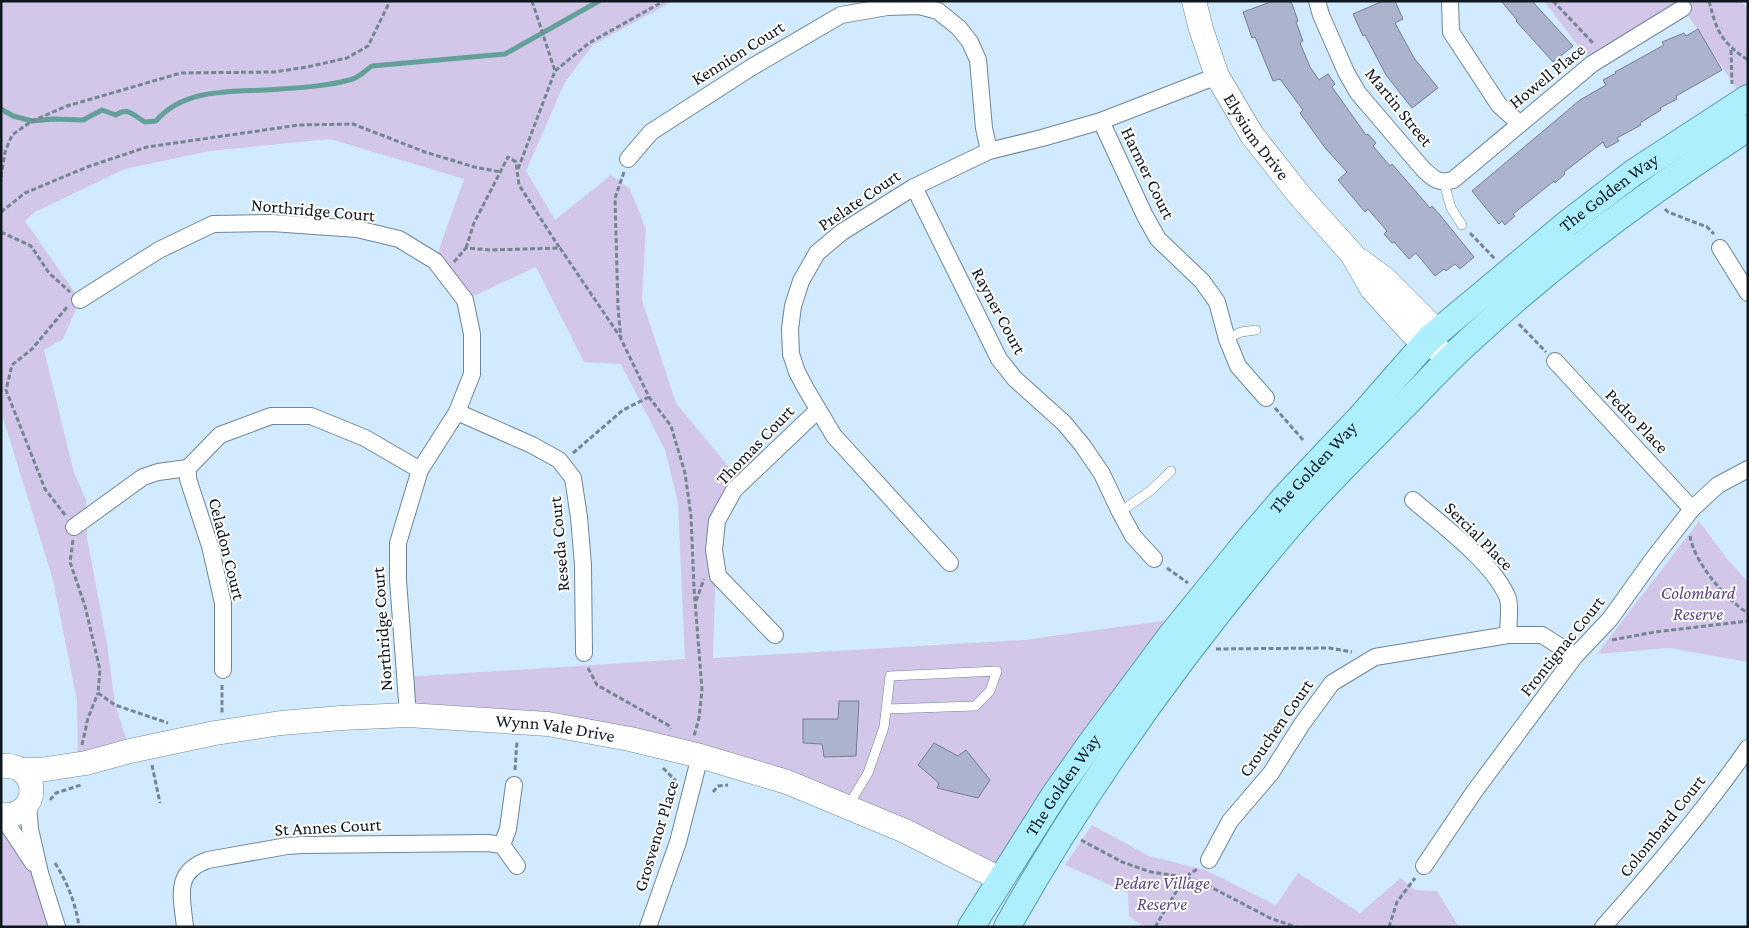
<svg xmlns="http://www.w3.org/2000/svg" width="1749" height="928" viewBox="0 0 1749 928" font-family="'Crimson Pro',serif">
<style>
.green{fill:#d2c7e8}
.lines{fill:none;stroke-linecap:round;stroke-linejoin:round}
.stream{stroke:#63a097;stroke-width:5}
.building{fill:#abb3cd;stroke:#757d95}
.lane-casing{stroke:#6e8597;stroke-width:10}
.street-casing{stroke:#6e8597;stroke-width:18}
.secondary-casing{stroke:#6e8597;stroke-width:25}
.primary-casing{stroke:#549dae;stroke-width:28}
.path{stroke:#748593;stroke-width:3;stroke-dasharray:5 2.5;stroke-linecap:butt}
.lane{stroke:#fff;stroke-width:9}
.street{stroke:#fff;stroke-width:16}
.secondary{stroke:#fff;stroke-width:24}
.primary{stroke:#aeeffd;stroke-width:26}
.labels{text-anchor:middle;stroke-width:4;stroke-linejoin:round;paint-order:stroke}
.street-label{font-size:18px;fill:#10181f;stroke:#fff}
.park-label{font-size:18px;font-style:italic;fill:#5c457f;stroke:#fff}
</style>
<rect width="100%" height="100%" fill="#d1eafe"/>
<g class="green">
<path d="M1 1H673L593 45 565 82 526 171 555 220 611 175 630 189 646 229 642 300 676 403 741 482 717 521 713 658 1024 640 1184 618 1000 879 690 754 408 715 405 677 685 659 678 503 665 450 621 364 584 362 536 267 465 300 435 261 464 179 330 139 210 151 125 169 35 212 25 221 80 300 63 339 44 350 74 473 86 500 87 538 107 644 115 704 130 751 78 765 77 701 53 580 1 411Z"/>
<path d="M1544 1H1742L1748 11V98L1744 100 1683 8 1592 64Z"/>
<path d="M1699 521 1727 559 1748 582V662L1669 648 1597 654Z"/>
<path d="M1 816H7L56 927H1Z"/>
<path d="M1092 825 1149 856 1205 870 1276 905 1298 873 1360 913 1401 878 1415 890 1437 891 1459 927H1144L1129 916 1128 893 1065 865Z"/>
</g>
<g class="lines">
<path class="stream" d="M1 109 13 116 32 121 53 119 83 120 102 110 116 115C128 106 134 116 145 122L156 121C183 89 228 92 266 90 295 88 325 87 353 79 360 76 366 70 372 66L505 54 599 1"/>
</g>
<g class="building">
<path d="M1273 1H1291L1298 21 1296 22 1303 41 1300 43 1310 67 1319 80 1328 74 1335 84 1332 87 1366 135 1368 134 1376 143 1373 146 1390 166 1392 164 1430 208 1432 206 1440 215 1474 257 1460 269 1455 264 1446 271 1444 269 1435 276 1416 253 1409 259 1394 242 1392 243 1384 234 1387 231 1368 209 1365 212 1338 180 1347 172 1326 149 1300 113 1303 110 1280 79 1273 81 1255 37 1252 38 1243 12Z"/>
<path d="M1383 1H1395L1403 19 1395 23 1414 58 1438 88 1412 108 1386 75 1365 35 1363 36 1353 14Z"/>
<path d="M1501 1H1532L1573 46 1553 62 1516 21 1517 20Z"/>
<path d="M1698 29 1722 70 1676 96 1677 99 1660 108 1661 110 1640 123 1641 125 1617 138 1619 141 1606 148 1603 142 1564 172 1565 174 1555 183 1554 181 1513 214 1515 216 1505 225 1502 221 1499 224 1472 191 1580 100 1606 85 1603 80 1616 73 1615 72 1664 45 1662 42 1684 33 1686 36Z"/>
<path d="M839 701H859L856 756 824 757 822 744 803 743V719H838Z"/>
<path d="M934 743 958 756 966 750 990 780 978 798 937 788 939 783 918 765Z"/>
</g>
<g class="lines">
<g class="lane-casing">
<g id="lane">
<path d="M1444 183 1451 208 1462 225"/>
<path d="M1227 339 1241 332 1256 330"/>
<path d="M1120 512 1150 491 1171 471"/>
<path d="M848 806 868 773 884 727 890 676 997 671 990 691 975 706 887 709"/>
</g>
</g>
<g class="street-casing">
<g id="street">
<path d="M1317 1 1321 15 1346 72 1358 93 1423 169C1434 179 1438 184 1453 180L1592 64 1683 8"/>
<path d="M1450 1 1451 32 1499 105 1520 124"/>
<path d="M1101 121 1145 216 1158 239 1202 281 1217 302 1227 339 1238 366 1266 398"/>
<path d="M628 159 651 132 752 67 841 15 887 7 919 6 938 11 959 28 970 42 978 60 984 128 989 151"/>
<path d="M914 187 999 359 1015 379 1064 423 1083 446 1102 474 1120 512 1133 536 1154 559"/>
<path d="M1720 248 1748 293"/>
<path d="M80 300 159 250 213 224 272 223 357 229 399 239 435 261 465 300 472 334V374L457 412 420 470 398 543V580L408 715"/>
<path d="M1555 361 1692 509"/>
<path d="M457 412 532 445 559 460 573 478 579 517 583 565 584 653"/>
<path d="M1413 500C1443 526 1491 561 1507 596 1511 604 1508 625 1508 635"/>
<path d="M74 527 143 477 158 472 188 468"/>
<path d="M950 563 834 436 806 389 797 372 791 354 790 329 793 306 801 281 817 253 842 232 914 187 989 151 1042 138 1101 121 1217 76"/>
<path d="M775 635 718 576 714 550 717 521 734 490 818 410"/>
<path d="M223 670V603L210 546 188 479V468L220 435 271 416H311L365 438 420 470"/>
<path d="M28 805 30 829 40 873 57 927"/>
<path d="M2 816 33 863"/>
<path d="M502 845 508 829 514 785"/>
<path d="M1209 860 1230 821 1271 773 1302 724 1332 683 1375 657 1508 635H1542L1575 656"/>
<path d="M1424 866 1474 792 1575 656 1610 619 1653 559 1692 509 1718 485 1748 469"/>
<path d="M185 927C182 897 173 872 208 860L287 846 302 845 488 843 502 845 517 866"/>
<path d="M648 927 678 842 700 756"/>
<path d="M1603 927C1654 870 1704 811 1748 748"/>
</g>
</g>
<g class="secondary-casing">
<g id="secondary">
<path id="s1" d="M1194 1 1201 29 1217 76 1252 135 1301 197 1352 254 1372 289 1413 334 1429 339 1448 361"/>
<path d="M1359 260 1385 279 1428 322 1429 339"/>
<path d="M1 766C42 762 41 819 1 815"/>
<path id="s2" d="M22 770H40L86 763 130 751 215 733 281 723 341 718 408 715 548 724 630 739 700 756 787 782 905 831 1000 879"/>
</g>
</g>
<g class="primary-casing">
<g id="primary">
<path id="s3" d="M971 927 1055 794 1091 743 1169 638 1249 539 1286 496 1358 420 1429 339 1568 223 1633 173 1748 98"/>
<path d="M1007 927C1086 786 1185 648 1290 525 1323 486 1361 450 1397 413 1421 389 1445 362 1471 339 1556 260 1650 191 1748 128"/>
</g>
</g>
<g class="path">
<path d="M532 1 555 71"/>
<path d="M1553 1 1594 44"/>
<path d="M1709 1C1717 32 1721 42 1748 60"/>
<path d="M1731 50 1732 84"/>
<path d="M518 169 555 71 589 43 664 1"/>
<path d="M624 172 615 198 618 308 621 339 649 397 671 426 685 473 691 516 694 588 702 690 699 718 694 736"/>
<path d="M1 177 5 152 12 135 32 121 67 106 181 73 274 72 307 67 347 58 368 46 390 1"/>
<path d="M1665 209 1668 212 1707 227 1714 234"/>
<path d="M1 212 25 193 87 167 147 147 299 125 353 124 425 152 474 167 501 172"/>
<path d="M1 232 31 246 49 273 70 292"/>
<path d="M1470 233 1495 259"/>
<path d="M466 248 474 223 508 157 516 162 519 185 559 247"/>
<path d="M454 262 466 248 491 250 560 248 621 338"/>
<path d="M1519 324 1546 352"/>
<path d="M1275 408 1304 441"/>
<path d="M573 453 623 410 649 397"/>
<path d="M65 515 45 489 6 390 12 365 32 349 68 306"/>
<path d="M1690 536C1694 562 1726 600 1748 613"/>
<path d="M73 540 70 562 85 606 100 670 98 693 115 705 168 723"/>
<path d="M1167 568 1188 583"/>
<path d="M696 601 704 579"/>
<path d="M1612 640 1655 632 1748 621"/>
<path d="M1216 649 1329 648 1352 652"/>
<path d="M588 668 597 685 668 725 671 729"/>
<path d="M222 685V713"/>
<path d="M82 745 88 718 98 693"/>
<path d="M152 765 160 803"/>
<path d="M663 768 676 781"/>
<path d="M515 770 517 741"/>
<path d="M713 792 718 786 728 785"/>
<path d="M50 800 56 793 81 785"/>
<path d="M1081 840 1122 862 1151 872 1185 877 1205 884 1270 918 1296 927"/>
<path d="M55 863C67 882 76 904 79 927"/>
<path d="M1155 927 1185 877 1199 868"/>
<path d="M1389 927 1397 902 1415 878"/>
</g>
<use href="#lane" class="lane"/>
<use href="#street" class="street"/>
<use href="#secondary" class="secondary"/>
<use href="#primary" class="primary"/>
</g>
<g class="labels">
<g class="street-label">
<text transform="translate(738 53) rotate(-32)" y="6">Kennion Court</text>
<text transform="translate(1547 76) rotate(-39)" y="6">Howell Place</text>
<text transform="translate(1399 107) rotate(51)" y="6">Martin Street</text>
<text dy="6" stroke="none"><textPath href="#s1" startOffset="151">Elysium Drive</textPath></text>
<text transform="translate(1148 173) rotate(64)" y="6">Harmer Court</text>
<text dy="6" stroke="none"><textPath href="#s3" startOffset="979">The Golden Way</textPath></text>
<text transform="translate(859 200) rotate(-34)" y="6">Prelate Court</text>
<text transform="translate(313 210) rotate(5)" y="6">Northridge Court</text>
<text transform="translate(999 311) rotate(62)" y="6">Rayner Court</text>
<text transform="translate(1637 421) rotate(46)" y="6">Pedro Place</text>
<text transform="translate(755 445) rotate(-46)" y="6">Thomas Court</text>
<text dy="6" stroke="none"><textPath href="#s3" startOffset="574">The Golden Way</textPath></text>
<text transform="translate(1479 536) rotate(45)" y="6">Sercial Place</text>
<text transform="translate(559 544) rotate(-95)" y="6">Reseda Court</text>
<text transform="translate(227 549) rotate(76)" y="6">Celadon Court</text>
<text transform="translate(382 629) rotate(-94)" y="6">Northridge Court</text>
<text transform="translate(1562 646) rotate(-51)" y="6">Frontignac Court</text>
<text dy="6" stroke="none"><textPath href="#s2" startOffset="539">Wynn Vale Drive</textPath></text>
<text transform="translate(1276 728) rotate(-55)" y="6">Crouchen Court</text>
<text dy="6" stroke="none"><textPath href="#s3" startOffset="169">The Golden Way</textPath></text>
<text transform="translate(1662 826) rotate(-51)" y="6">Colombard Court</text>
<text transform="translate(328 827) rotate(-3)" y="6">St Annes Court</text>
<text transform="translate(656 836) rotate(-73)" y="6">Grosvenor Place</text>
</g>
<g class="park-label">
<text x="1698" y="599">Colombard<tspan x="1698" dy="21">Reserve</tspan></text>
<text x="1162" y="889">Pedare Village<tspan x="1162" dy="21">Reserve</tspan></text>
</g>
</g>
<rect width="1749" height="928" fill="none" stroke="#10181f" stroke-width="5"/>
</svg>
